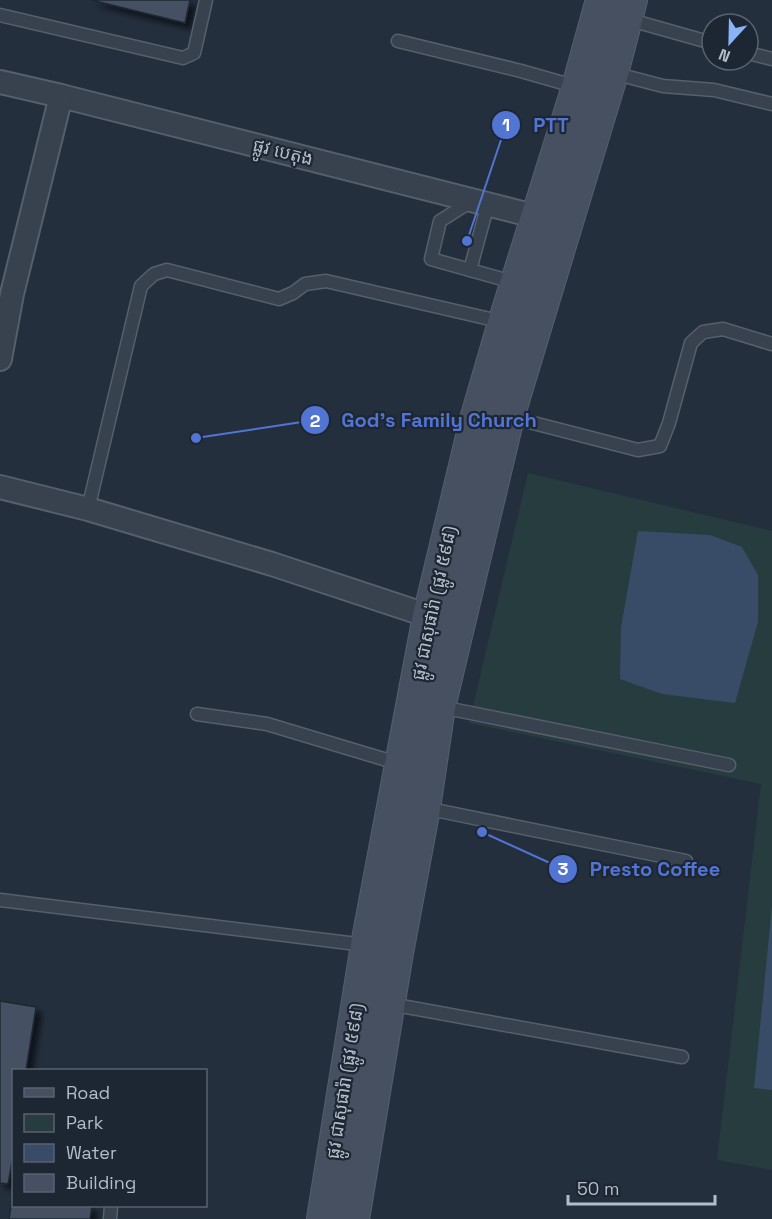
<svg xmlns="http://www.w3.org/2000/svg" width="772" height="1219" viewBox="0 0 772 1219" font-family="'Space Grotesk','Noto Sans Khmer',sans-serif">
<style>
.green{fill:#263c3f}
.water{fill:#394c67}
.building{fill:#455162;stroke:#1f2835;stroke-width:1.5;filter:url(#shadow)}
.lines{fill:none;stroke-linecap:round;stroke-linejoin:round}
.service-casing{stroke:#565f6c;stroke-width:15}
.minor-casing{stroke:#565f6c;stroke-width:26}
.secondary-casing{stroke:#565f6c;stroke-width:34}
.service{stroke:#38414e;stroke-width:12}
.minor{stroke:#38414e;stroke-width:22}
.secondary{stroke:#465061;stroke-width:32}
.labels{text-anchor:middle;stroke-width:4.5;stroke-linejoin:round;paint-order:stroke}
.street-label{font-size:18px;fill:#b4bcc9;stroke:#1d2633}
.leader{fill:none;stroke:#5274d3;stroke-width:2}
.callout-dot{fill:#5274d3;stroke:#1d2633;stroke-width:2}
.mark-label{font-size:18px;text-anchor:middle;font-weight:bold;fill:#fff}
.callout-label{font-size:20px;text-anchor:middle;font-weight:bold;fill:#5274d3;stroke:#1d2633;stroke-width:4.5;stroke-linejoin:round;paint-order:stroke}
</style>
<defs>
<filter id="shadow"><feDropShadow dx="5.5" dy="5.5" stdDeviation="3" flood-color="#0009"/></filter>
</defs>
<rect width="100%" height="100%" fill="#242f3e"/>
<path class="green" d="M528 473 772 531V1170L717 1160 761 784 469 723Z"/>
<g class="water">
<path d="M638 531 710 535 742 547 758 575V622L735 703 662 694 620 679 621 627Z"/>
<path d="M772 906V1090L754 1088Z"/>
</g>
<g class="building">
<path d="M91 0H190L185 23Z"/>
<path d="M0 1001 36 1007 26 1070H14V1151L8 1184 0 1183Z"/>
<path d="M14 1188V1206H92L90 1219H9Z"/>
</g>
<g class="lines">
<g class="service-casing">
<g id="service">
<path d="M0 15 183 58 194 53 206 0"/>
<path d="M627 19 712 43"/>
<path d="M398 41 521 71 577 87"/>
<path d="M748 53 772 59"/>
<path d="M613 73 663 86 714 90 772 104"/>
<path d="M473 200 440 221 431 259 516 283"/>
<path d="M470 270 488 204"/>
<path d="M510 417 638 450 660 446 669 423 691 343 703 332 723 329 772 344"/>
<path d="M88 509 141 286 154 274 167 270 279 299 293 293 305 284 326 281 503 322"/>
<path d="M441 707 729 765"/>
<path d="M197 714 267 724 400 764"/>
<path d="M425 808 686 861"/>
<path d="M0 900 365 945"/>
<path d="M390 1004 682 1057"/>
<path d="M110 1219 111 1206"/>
</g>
</g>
<g class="minor-casing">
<g id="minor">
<path d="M0 82 61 96 550 220"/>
<path d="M0 359 12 294 61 96"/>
<path d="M0 487 88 509 272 564 429 616"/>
</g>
</g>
<g class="secondary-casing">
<g id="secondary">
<path d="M323 1219 367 945 429 616 477 416 504 323 578 87 602 0"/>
<path d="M353 1219 397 953 424 808 439 707 508 417 612 73 631 0"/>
</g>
</g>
<use href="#service" class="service"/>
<use href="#minor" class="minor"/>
<use href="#secondary" class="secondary"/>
</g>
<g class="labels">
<g class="street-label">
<text transform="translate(283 152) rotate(14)" y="6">ផ្លូវ បេតុង</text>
<text transform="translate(434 603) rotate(-78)" y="6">ផ្លូវ ជាសុផារ៉ា (ផ្លូវ ៥៩៨)</text>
<text transform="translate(345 1081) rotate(-81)" y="6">ផ្លូវ ជាសុផារ៉ា (ផ្លូវ ៥៩៨)</text>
</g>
</g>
<path class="leader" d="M467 241L506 125M196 438L315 420M482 832L563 869"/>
<g class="callout-dot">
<circle cx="467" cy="241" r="6"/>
<circle cx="196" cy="438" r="6"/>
<circle cx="482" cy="832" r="6"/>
<circle cx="506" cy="125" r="15"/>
<circle cx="315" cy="420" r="15"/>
<circle cx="563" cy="869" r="15"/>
</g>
<g class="mark-label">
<text x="506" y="131">1</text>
<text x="315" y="427">2</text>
<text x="563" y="875">3</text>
</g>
<g class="callout-label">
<text x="551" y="132">PTT</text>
<text x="439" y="427">God's Family Church</text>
<text x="655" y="876">Presto Coffee</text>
</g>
<rect x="12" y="1069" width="195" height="138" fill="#1d2633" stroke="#59626f" stroke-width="1.5"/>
<rect x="24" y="1088" width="30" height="9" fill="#465061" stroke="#59626f" stroke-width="1.5"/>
<text x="66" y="1099" font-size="18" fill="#b4bcc9">Road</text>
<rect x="24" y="1114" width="30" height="18" fill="#263c3f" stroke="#59626f" stroke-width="1.5"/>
<text x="66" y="1129" font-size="18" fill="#b4bcc9">Park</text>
<rect x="24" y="1144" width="30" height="18" fill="#394c67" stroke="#59626f" stroke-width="1.5"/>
<text x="66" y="1159" font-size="18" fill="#b4bcc9">Water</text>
<rect x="24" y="1174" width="30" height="18" fill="#455162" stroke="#59626f" stroke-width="1.5"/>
<text x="66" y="1189" font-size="18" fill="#b4bcc9">Building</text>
<g transform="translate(730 42) rotate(202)"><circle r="28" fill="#1d2633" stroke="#59626f" stroke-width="1.5"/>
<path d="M0-4.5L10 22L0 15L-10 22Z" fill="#8ab4f8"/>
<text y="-9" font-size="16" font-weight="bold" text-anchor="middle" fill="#b4bcc9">N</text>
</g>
<path d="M568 1195v9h147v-9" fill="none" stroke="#b4bcc9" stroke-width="3"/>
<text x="577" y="1195" font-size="18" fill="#b4bcc9" stroke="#1d2633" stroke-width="4.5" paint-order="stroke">50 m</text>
</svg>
